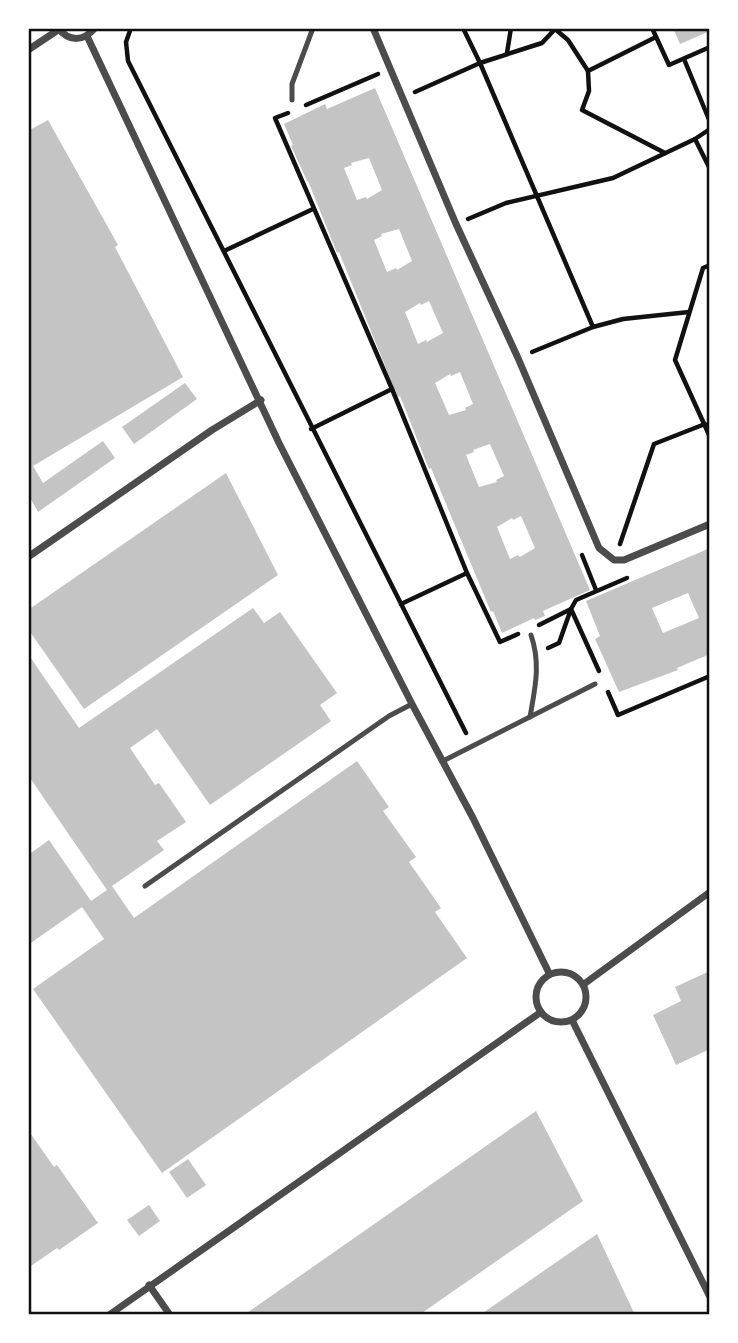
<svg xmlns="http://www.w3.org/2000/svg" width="738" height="1343" viewBox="0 0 738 1343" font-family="'Work Sans',sans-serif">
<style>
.building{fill:#c4c4c4;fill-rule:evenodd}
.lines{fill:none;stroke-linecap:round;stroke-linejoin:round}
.path{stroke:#111;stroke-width:4.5}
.service{stroke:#4c4c4c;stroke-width:5}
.minor{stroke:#4c4c4c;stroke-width:7}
.neatline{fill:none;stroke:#111;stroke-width:2.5}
</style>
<rect width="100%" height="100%" fill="#fff"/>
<g class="building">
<path d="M673 28H710V31L680 44Z"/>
<path d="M375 88 590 590 543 611 545 616 535 620 534 618 502 633 493 611 491 612 431 468 429 469 400 396 398 397 394 388 339 252 337 253 308 181H307L291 146 293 145 284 124 325 104 327 109ZM369 158 382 190 367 199 366 197 357 200 344 168 352 165 351 163ZM399 229 412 261 397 270 396 268 387 272 374 240 382 236 381 234ZM429 301 443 333 427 342 426 340 418 344 405 312 420 303 421 305ZM460 372 473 404 465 408 466 410 449 415 435 383 450 374 451 376ZM490 444 504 476 496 480 497 482 479 487 466 455 474 452 473 450ZM521 516 535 548 520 557 518 555 510 559 497 527 512 518 513 520Z"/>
<path d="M48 120 118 245 115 247 183 377 33 466 43 483 103 441 115 458 38 512 28 494V131Z"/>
<path d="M185 383 197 399 134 444 122 427Z"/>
<path d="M226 473 278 575 84 709 28 629V610Z"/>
<path d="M710 548V654L677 668 678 670 619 692 595 639 600 636 586 601ZM688 593 699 618 663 633 652 608Z"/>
<path d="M253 608 264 623 280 612 337 693 320 705 331 721 210 805 157 729 130 748 155 785 159 783 186 822 157 841 164 850 112 886 134 918 357 761 389 807 383 811 416 857 409 862 441 908 435 912 467 958 162 1173 33 989 104 939 82 907 28 945V855L49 840 91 901 107 890 28 775V654L79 728Z"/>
<path d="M710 971V1049L676 1065 653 1015 681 1001 675 987Z"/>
<path d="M536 1111 583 1201 419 1315H244Z"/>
<path d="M28 1130 54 1167 57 1165 98 1223 59 1250 57 1248 28 1268Z"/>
<path d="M188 1159 206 1185 187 1198 169 1172Z"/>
<path d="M149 1205 160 1221 139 1236 127 1220Z"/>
<path d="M597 1234 635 1315H480Z"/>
</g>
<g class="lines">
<g class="path">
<path d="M131 28 126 42 128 61 466 733"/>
<path d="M463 28 480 63 593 327"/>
<path d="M652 28 669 65 710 47"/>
<path d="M555 29 568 40 588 71"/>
<path d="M656 37 588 71 589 91 582 110 665 153"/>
<path d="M507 53 511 28"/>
<path d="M684 59 710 122"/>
<path d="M415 92 480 63 542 43 556 28"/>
<path d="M306 105 378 74"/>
<path d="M288 113 275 118 392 389 467 573 500 642 518 634"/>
<path d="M695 139 710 169"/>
<path d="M468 219 506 203 613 178 695 139 710 129"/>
<path d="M224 251 313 209"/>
<path d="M710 265 703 268 675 360 710 437"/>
<path d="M532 352 593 327 623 319 689 312"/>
<path d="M311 429 392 389"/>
<path d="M620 544 654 444 705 424"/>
<path d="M582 555 596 590"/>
<path d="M401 604 467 573"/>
<path d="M539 625 571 609 599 671"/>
<path d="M548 648 559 643 571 609 576 600 627 578"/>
<path d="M608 692 618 715 710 676"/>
</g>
<g class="service">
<path d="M292 100V84L313 28"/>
<path d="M530 717C535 688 541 664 531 635"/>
<path d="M443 761 595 684"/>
<path d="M145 886 389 716 412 704"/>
</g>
<g class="minor">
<path d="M58 28C69 42 83 42 95 28"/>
<path d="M373 28 456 224 518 358 599 548 614 560H624L710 524"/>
<path d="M87 36 279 443 412 704 473 818 549 973"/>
<path d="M28 50 58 30"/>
<path d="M28 557 212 430 261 400"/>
<circle cx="561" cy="997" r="25"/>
<path d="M584 984 710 892"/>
<path d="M572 1020 710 1297"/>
<path d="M149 1285 170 1315"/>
<path d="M109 1315 541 1012"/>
</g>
</g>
<rect width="738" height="1343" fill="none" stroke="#ffffff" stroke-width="60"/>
<rect x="30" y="30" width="678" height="1283" class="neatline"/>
</svg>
